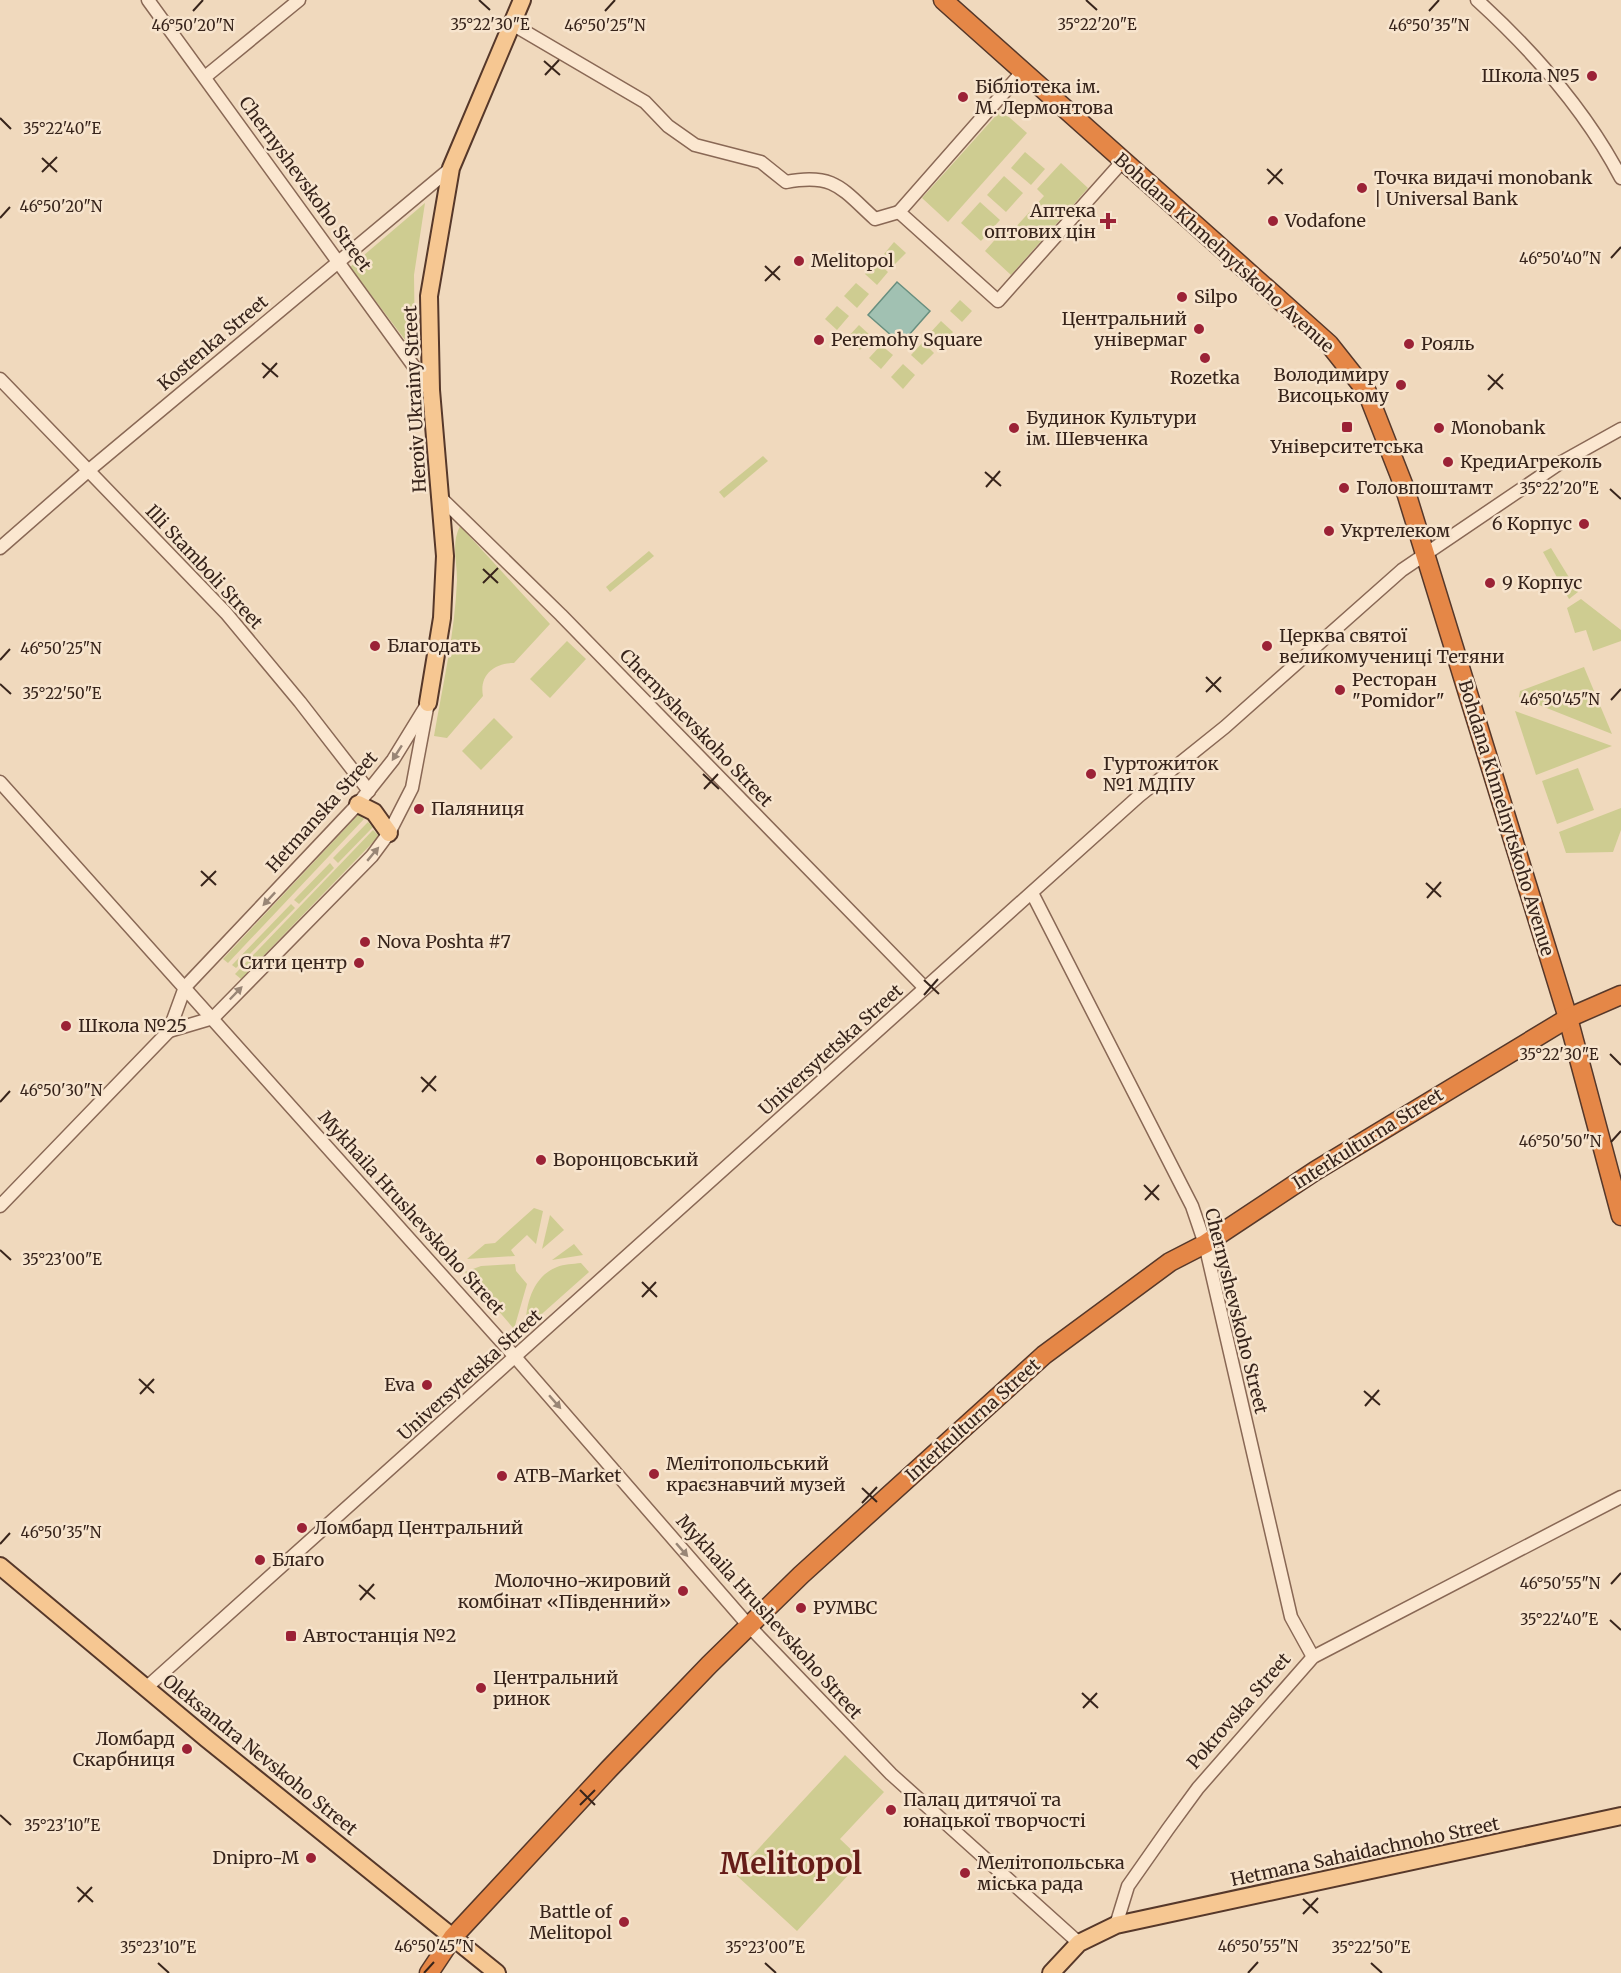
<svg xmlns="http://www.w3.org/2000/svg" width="1621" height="1973" viewBox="0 0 1621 1973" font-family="Merriweather,serif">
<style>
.green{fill:#cecc91}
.water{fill:#a1c1b2;stroke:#688f7f;stroke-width:1.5}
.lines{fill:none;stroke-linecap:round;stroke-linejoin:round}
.minor-casing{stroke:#896855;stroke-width:15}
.major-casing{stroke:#56382a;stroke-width:20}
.highway-casing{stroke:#56382a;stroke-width:21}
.minor{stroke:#fbe7d0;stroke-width:12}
.major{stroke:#f6c792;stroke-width:16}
.highway{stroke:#e58747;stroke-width:18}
.oneway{fill:#998676}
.ticks{fill:none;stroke:#37241b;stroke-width:2}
.poi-dot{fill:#9b2236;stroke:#f7e4cd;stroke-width:2}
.labels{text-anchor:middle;stroke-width:5;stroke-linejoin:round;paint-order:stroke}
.poi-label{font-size:18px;fill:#37241b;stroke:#f7e4cd;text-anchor:start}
.street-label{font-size:18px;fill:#37241b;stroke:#f7e4cd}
.town-label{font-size:30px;font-weight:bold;fill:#661c18;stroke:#f7e4cd}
.ticks-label{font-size:15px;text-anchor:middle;fill:#37241b;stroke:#f7e4cd;stroke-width:5;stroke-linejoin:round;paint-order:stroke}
</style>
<rect width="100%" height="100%" fill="#f0d9bd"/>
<g class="green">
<path d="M1001 110 1027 133 948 222 922 198Z"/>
<path d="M1025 152 1045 169 1031 185 1011 168Z"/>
<path d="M1061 163 1088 188 1011 275 985 251 1007 226 1013 230 1044 196 1037 189Z"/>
<path d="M1004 176 1023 193 1006 212 987 195Z"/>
<path d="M980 202 1000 220 981 241 961 223Z"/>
<path d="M425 203 414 275 415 353 350 267Z"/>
<path d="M894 242 906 253 895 264 884 254Z"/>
<path d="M876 261 888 272 877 285 865 274Z"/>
<path d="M856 283 869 294 857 308 844 296Z"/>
<path d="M960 300 972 311 962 322 950 311Z"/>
<path d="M837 306 849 316 837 330 825 319Z"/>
<path d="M941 321 953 332 942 344 930 333Z"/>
<path d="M859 325 872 337 860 350 847 338Z"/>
<path d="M923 342 934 353 922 365 911 355Z"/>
<path d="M881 345 893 355 881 369 869 358Z"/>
<path d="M903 364 915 375 903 389 891 377Z"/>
<path d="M763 456 768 461 724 498 719 492Z"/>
<path d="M460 526 550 624 514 663C494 663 479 675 483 696L447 738 434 736C443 684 455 632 457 580 457 560 451 544 460 526Z"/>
<path d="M1551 548 1578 592 1569 599 1543 552Z"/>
<path d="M649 551 654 556 610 592 606 587Z"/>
<path d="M1581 599 1621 630V641L1593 651 1586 630 1575 633 1567 608Z"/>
<path d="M567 641 586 659 550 698 530 679Z"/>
<path d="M1584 667 1612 734 1519 697 1520 691Z"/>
<path d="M1515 711 1612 746 1536 775Z"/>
<path d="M494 718 513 737 481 770 462 751Z"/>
<path d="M1578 768 1594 810 1557 824 1542 781Z"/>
<path d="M1621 808V830L1613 852 1566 853 1559 832Z"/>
<path d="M359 814 364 819 228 963 223 959Z"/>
<path d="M368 822 373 827 338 863 333 858Z"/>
<path d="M373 830 379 836 241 979 235 974Z"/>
<path d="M330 863 334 868 299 904 294 900Z"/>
<path d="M291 904 295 908 236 968 232 965Z"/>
<path d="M534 1208 543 1211 536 1244 527 1235 511 1250 515 1256 467 1259 485 1244 495 1243Z"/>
<path d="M550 1215 564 1230 542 1249Z"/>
<path d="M574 1244 583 1255 552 1260Z"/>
<path d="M581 1263 589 1272 526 1328C525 1305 533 1276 557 1267 564 1264 573 1264 581 1263Z"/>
<path d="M515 1264 516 1271 527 1284 514 1329 465 1272 481 1266Z"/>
<path d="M845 1755 884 1792 840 1839 862 1860 797 1931 735 1874Z"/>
</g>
<path class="water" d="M897 282 930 311 901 344 868 315Z"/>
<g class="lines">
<g class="minor-casing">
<g id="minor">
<path d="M148 0 431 390"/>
<path d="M1477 0C1533 51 1586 111 1621 178"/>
<path d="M512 24 645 102 668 126 695 145 761 162 786 182C834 173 841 188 875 219L899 212"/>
<path d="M1023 71 899 212 998 301 1122 162"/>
<path d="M205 77 299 0"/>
<path d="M0 379 226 613 300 702 369 791"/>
<path d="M439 496 561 615 925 988"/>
<path d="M0 548 88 471 451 168"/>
<path d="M0 782 516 1358 749 1626 891 1774 1079 1943"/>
<path d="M1032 893 1192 1206 1205 1244 1291 1617 1313 1657"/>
<path d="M169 1031 213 1018 372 856 389 833 412 788 427 708"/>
<path d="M0 1206 169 1031 185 987 358 804 393 760 428 703"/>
<path d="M147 1687 1139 796 1225 727 1402 570 1560 463 1621 429"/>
<path d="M1116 1925 1128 1886 1168 1829 1198 1788 1313 1657 1621 1497"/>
</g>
</g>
<g class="major-casing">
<g id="major">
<path d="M428 703 442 618 445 556 431 390 429 296 451 168 522 0"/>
<path d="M358 804 374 812 389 833"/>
<path d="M0 1566 207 1739 497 1973"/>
<path d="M1051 1973 1079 1943 1116 1925 1621 1816"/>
</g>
</g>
<g class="highway-casing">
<g id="highway">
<path d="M943 0 1329 344 1367 392 1405 489 1568 1018 1621 1216"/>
<path d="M429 1973 453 1937 609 1769 709 1665 801 1575 1044 1355 1170 1262 1205 1244 1315 1171 1568 1018 1621 995"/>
</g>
</g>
<use href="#minor" class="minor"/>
<use href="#major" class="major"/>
<use href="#highway" class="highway"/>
</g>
<defs><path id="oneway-solid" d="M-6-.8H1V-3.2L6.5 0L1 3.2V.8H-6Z" transform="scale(1.5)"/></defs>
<g class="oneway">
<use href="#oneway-solid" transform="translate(397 753) rotate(123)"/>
<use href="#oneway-solid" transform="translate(373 854) rotate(-50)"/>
<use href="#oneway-solid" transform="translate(269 899) rotate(133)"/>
<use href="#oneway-solid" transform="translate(236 993) rotate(-46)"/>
<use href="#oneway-solid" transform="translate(555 1402) rotate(49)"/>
<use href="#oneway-solid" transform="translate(682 1550) rotate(49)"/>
</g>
<path class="ticks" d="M479 0 490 10M1086 0 1097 10M193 11 203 0M605 11 615 0M1429 11 1439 0M544 61 560 75M545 75 559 60M0 118 11 129M42 158 57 172M1267 169 1283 184M42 172 57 157M1268 184 1282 169M0 218 10 207M1611 258 1621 247M765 266 780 280M765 281 780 266M262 363 278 377M1488 375 1503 389M263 378 277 363M1488 390 1503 374M985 472 1001 486M986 487 1000 471M1610 489 1621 499M483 569 498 583M483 583 498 568M0 660 10 649M1206 677 1221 692M0 684 11 694M1206 692 1221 677M1611 700 1621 689M703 774 719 789M704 789 718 774M201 871 216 885M1426 883 1441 897M201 886 216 871M1427 898 1441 882M924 980 939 994M924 995 938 979M1610 1054 1621 1065M421 1077 436 1091M422 1092 436 1076M0 1102 10 1091M1611 1142 1621 1131M1144 1185 1159 1200M1145 1200 1159 1185M0 1250 11 1260M642 1282 657 1297M642 1297 656 1282M139 1379 154 1393M1364 1391 1380 1405M140 1394 154 1379M1365 1406 1379 1390M862 1488 877 1502M862 1503 877 1487M0 1544 10 1533M1611 1584 1621 1573M359 1585 375 1599M360 1600 374 1584M1610 1620 1621 1630M1082 1693 1098 1708M1083 1708 1097 1693M580 1790 595 1805M580 1805 595 1790M0 1815 11 1825M77 1887 93 1902M1303 1899 1318 1913M78 1902 92 1887M1303 1914 1318 1898M158 1963 169 1973M765 1963 776 1973M1371 1963 1382 1973M424 1973 434 1962M1248 1973 1258 1962"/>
<g class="poi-dot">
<circle cx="1592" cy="76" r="6"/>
<circle cx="963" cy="97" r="6"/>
<circle cx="1362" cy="188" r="6"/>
<path d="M1105 212h6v6h6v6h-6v6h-6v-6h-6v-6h6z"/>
<circle cx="1273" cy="221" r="6"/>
<circle cx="799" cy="261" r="6"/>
<circle cx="1182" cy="297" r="6"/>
<circle cx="1199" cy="329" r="6"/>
<circle cx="819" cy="340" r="6"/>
<circle cx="1409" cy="344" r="6"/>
<circle cx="1205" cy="358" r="6"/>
<circle cx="1401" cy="385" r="6"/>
<rect x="1341" y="421" width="12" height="12" rx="3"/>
<circle cx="1014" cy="428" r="6"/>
<circle cx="1439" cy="428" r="6"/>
<circle cx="1448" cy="462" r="6"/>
<circle cx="1344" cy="488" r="6"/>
<circle cx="1584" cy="524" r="6"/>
<circle cx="1329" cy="531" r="6"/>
<circle cx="1490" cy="583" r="6"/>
<circle cx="375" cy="646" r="6"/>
<circle cx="1267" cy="646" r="6"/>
<circle cx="1340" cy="690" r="6"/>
<circle cx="1091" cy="774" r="6"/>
<circle cx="419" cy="809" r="6"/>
<circle cx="365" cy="942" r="6"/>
<circle cx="359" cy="963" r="6"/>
<circle cx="66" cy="1026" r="6"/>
<circle cx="541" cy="1160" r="6"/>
<circle cx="427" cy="1385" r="6"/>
<circle cx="654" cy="1474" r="6"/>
<circle cx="502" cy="1476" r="6"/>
<circle cx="302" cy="1528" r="6"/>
<circle cx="260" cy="1560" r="6"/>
<circle cx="683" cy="1591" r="6"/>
<circle cx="801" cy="1608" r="6"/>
<rect x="285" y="1630" width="12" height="12" rx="3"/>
<circle cx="481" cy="1688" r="6"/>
<circle cx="187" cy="1749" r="6"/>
<circle cx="891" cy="1810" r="6"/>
<circle cx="311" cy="1858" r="6"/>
<circle cx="965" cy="1873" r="6"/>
<circle cx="624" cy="1922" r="6"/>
</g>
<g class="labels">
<g class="poi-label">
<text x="1580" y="82" text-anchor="end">Школа №5</text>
<text x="975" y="93">Бібліотека ім.<tspan x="975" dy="21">М. Лермонтова</tspan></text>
<text x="1374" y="184">Точка видачі monobank<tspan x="1374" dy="21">| Universal Bank</tspan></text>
<text x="1096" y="217" text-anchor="end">Аптека<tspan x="1096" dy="21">оптових цін</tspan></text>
<text x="1285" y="227">Vodafone</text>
<text x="811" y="267">Melitopol</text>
<text x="1194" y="303">Silpo</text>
<text x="1187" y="325" text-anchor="end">Центральний<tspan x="1187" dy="21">універмаг</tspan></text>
<text x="831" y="346">Peremohy Square</text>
<text x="1421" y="350">Рояль</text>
<text x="1389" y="381" text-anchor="end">Володимиру<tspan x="1389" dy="21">Висоцькому</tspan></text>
<text x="1205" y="384" text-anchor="middle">Rozetka</text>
<text x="1026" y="424">Будинок Культури<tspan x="1026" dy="21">ім. Шевченка</tspan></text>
<text x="1451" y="434">Monobank</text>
<text x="1347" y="453" text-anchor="middle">Університетська</text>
<text x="1460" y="468">КредиАгреколь</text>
<text x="1356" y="494">Головпоштамт</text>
<text x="1572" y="530" text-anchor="end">6 Корпус</text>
<text x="1341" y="537">Укртелеком</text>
<text x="1502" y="589">9 Корпус</text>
<text x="1279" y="642">Церква святої<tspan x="1279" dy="21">великомучениці Тетяни</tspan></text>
<text x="387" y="652">Благодать</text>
<text x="1352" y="686">Ресторан<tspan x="1352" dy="21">"Pomidor"</tspan></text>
<text x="1103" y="770">Гуртожиток<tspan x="1103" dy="21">№1 МДПУ</tspan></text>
<text x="431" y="815">Паляниця</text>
<text x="377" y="948">Nova Poshta #7</text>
<text x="347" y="969" text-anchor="end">Сити центр</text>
<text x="78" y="1032">Школа №25</text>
<text x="553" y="1166">Воронцовський</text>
<text x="415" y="1391" text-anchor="end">Eva</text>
<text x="666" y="1470">Мелітопольський<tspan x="666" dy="21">краєзнавчий музей</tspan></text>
<text x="514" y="1482">ATB-Market</text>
<text x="314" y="1534">Ломбард Центральний</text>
<text x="272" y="1566">Благо</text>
<text x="671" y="1587" text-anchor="end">Молочно-жировий<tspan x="671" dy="21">комбінат «Південний»</tspan></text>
<text x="813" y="1614">РУМВC</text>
<text x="303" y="1642">Автостанція №2</text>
<text x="493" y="1684">Центральний<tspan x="493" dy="21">ринок</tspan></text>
<text x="175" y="1745" text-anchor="end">Ломбард<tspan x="175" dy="21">Скарбниця</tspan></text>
<text x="903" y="1806">Палац дитячої та<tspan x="903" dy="21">юнацької творчості</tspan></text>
<text x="299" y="1864" text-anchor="end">Dnipro-M</text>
<text x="977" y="1869">Мелітопольська<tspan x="977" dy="21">міська рада</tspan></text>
<text x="612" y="1918" text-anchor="end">Battle of<tspan x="612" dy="21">Melitopol</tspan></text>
</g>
<g class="street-label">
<text transform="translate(305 184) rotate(54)" y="6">Chernyshevskoho Street</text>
<text transform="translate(1224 253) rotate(42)" y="6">Bohdana Khmelnytskoho Avenue</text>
<text transform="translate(213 343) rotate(-40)" y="6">Kostenka Street</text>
<text transform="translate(415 399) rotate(-93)" y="6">Heroiv Ukrainy Street</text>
<text transform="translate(204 567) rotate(47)" y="6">Illi Stamboli Street</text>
<text transform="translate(696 728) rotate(46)" y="6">Chernyshevskoho Street</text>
<text transform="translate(322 812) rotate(-48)" y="6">Hetmanska Street</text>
<text transform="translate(1506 818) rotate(73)" y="6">Bohdana Khmelnytskoho Avenue</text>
<text transform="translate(831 1050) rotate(-42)" y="6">Universytetska Street</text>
<text transform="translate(1368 1139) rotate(-32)" y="6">Interkulturna Street</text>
<text transform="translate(411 1213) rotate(48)" y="6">Mykhaila Hrushevskoho Street</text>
<text transform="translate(1236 1311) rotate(76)" y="6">Chernyshevskoho Street</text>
<text transform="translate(470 1375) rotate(-42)" y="6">Universytetska Street</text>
<text transform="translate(973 1420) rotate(-42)" y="6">Interkulturna Street</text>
<text transform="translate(769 1617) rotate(48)" y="6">Mykhaila Hrushevskoho Street</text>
<text transform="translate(1239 1711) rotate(-49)" y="6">Pokrovska Street</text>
<text transform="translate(260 1755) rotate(39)" y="6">Oleksandra Nevskoho Street</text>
<text transform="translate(1365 1852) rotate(-12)" y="6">Hetmana Sahaidachnoho Street</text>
</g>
<g class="town-label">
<text x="791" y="1874">Melitopol</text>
</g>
</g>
<g class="ticks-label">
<text x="490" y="30">35°22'30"E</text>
<text x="1097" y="30">35°22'20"E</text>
<text x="193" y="31">46°50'20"N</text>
<text x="605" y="31">46°50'25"N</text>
<text x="1429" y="31">46°50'35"N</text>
<text x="62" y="134">35°22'40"E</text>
<text x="61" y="212">46°50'20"N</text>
<text x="1560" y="264">46°50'40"N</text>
<text x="1559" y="494">35°22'20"E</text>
<text x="61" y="654">46°50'25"N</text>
<text x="62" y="699">35°22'50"E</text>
<text x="1560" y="705">46°50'45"N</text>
<text x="1559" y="1060">35°22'30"E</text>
<text x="61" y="1096">46°50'30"N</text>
<text x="1560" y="1147">46°50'50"N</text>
<text x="62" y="1265">35°23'00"E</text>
<text x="61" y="1538">46°50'35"N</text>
<text x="1560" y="1589">46°50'55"N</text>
<text x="1559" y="1625">35°22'40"E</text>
<text x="62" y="1831">35°23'10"E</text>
<text x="434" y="1952">46°50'45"N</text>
<text x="1258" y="1952">46°50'55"N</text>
<text x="158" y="1953">35°23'10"E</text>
<text x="765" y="1953">35°23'00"E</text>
<text x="1371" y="1953">35°22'50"E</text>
</g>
</svg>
